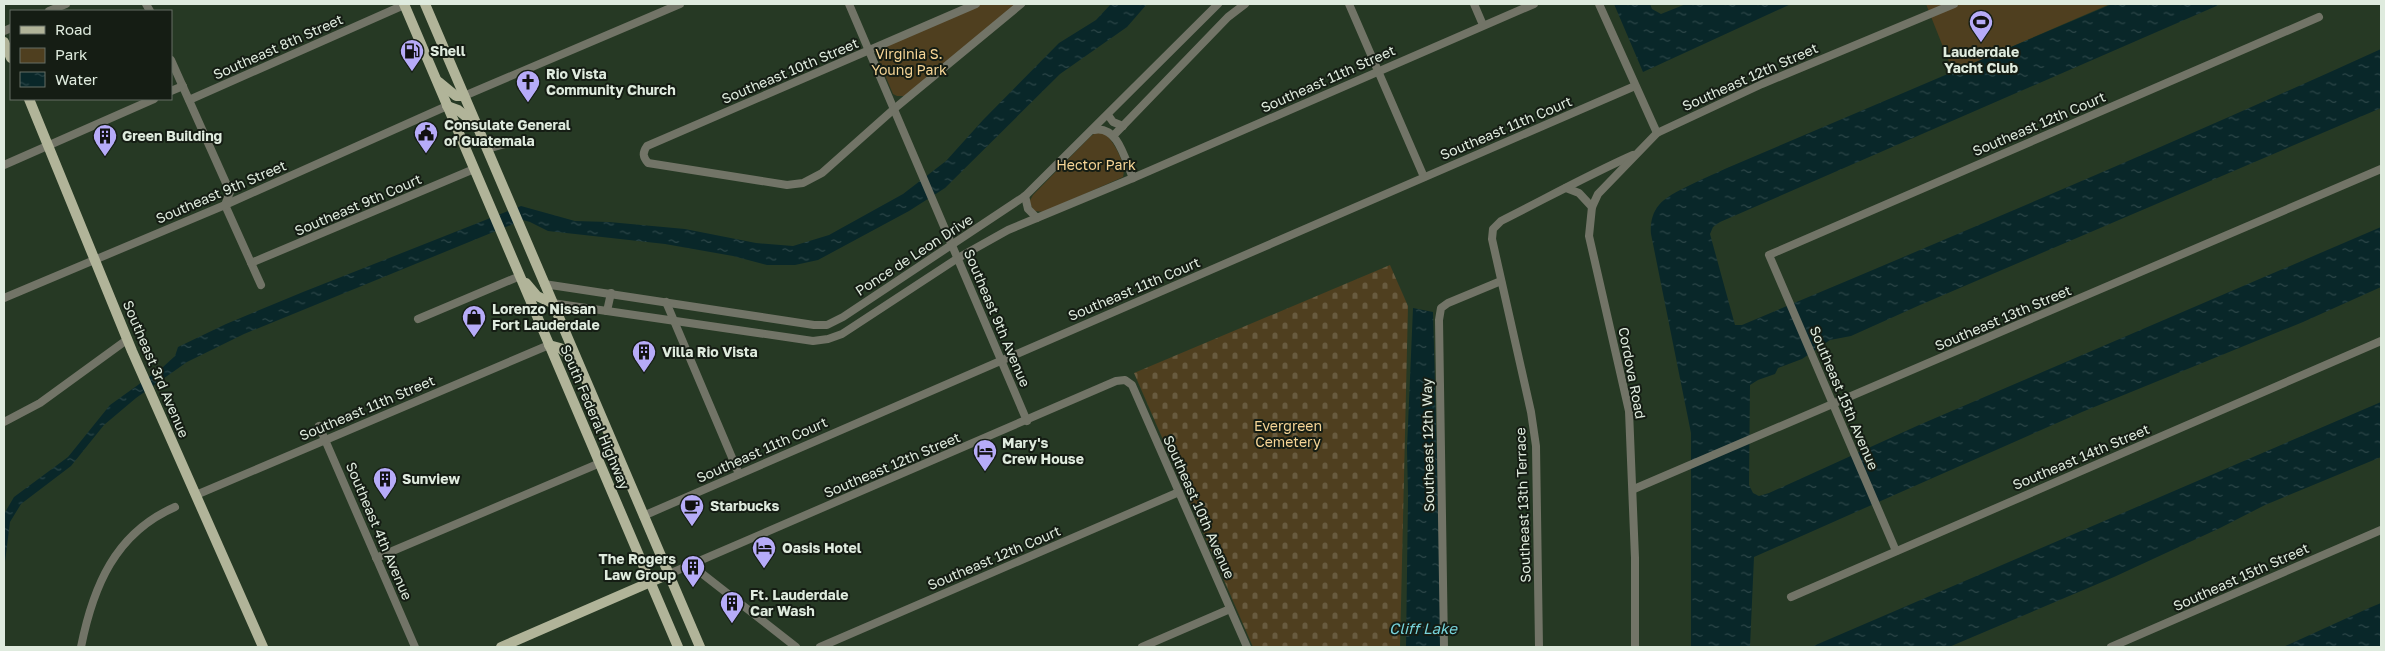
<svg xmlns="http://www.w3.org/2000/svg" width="2385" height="651" viewBox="0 0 2385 651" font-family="'Golos Text',sans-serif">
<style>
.green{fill:#4f3f1f}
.cemetery{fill:url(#cemetery-stones)}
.water{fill:url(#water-ripples)}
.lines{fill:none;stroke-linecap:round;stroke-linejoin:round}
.minor{stroke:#727467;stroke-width:8}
.major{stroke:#b1b499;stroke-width:10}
.labels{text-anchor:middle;stroke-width:4;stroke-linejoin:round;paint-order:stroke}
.street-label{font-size:14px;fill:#dfebde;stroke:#151d14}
.poi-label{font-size:14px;font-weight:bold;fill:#dfebde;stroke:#151d14;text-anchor:start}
.park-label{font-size:14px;fill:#f6d596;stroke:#151d14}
.water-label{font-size:15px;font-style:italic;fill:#77d3da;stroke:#151d14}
</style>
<defs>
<pattern id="cemetery-stones" width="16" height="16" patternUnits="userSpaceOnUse" patternTransform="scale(1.25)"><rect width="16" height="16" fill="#4f3f1f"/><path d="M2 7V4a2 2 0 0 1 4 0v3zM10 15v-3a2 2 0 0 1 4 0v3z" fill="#685b3f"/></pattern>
<pattern id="water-ripples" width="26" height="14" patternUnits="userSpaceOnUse" patternTransform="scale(1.25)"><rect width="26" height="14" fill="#092729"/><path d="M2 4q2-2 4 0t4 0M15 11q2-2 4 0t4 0" fill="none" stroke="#2c4648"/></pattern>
</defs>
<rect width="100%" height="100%" fill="#263924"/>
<g class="green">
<path d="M981 4H1016L905 96H897L893 94 877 56 879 50 887 44Z"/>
<path d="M1926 4H2110L1953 72Z"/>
<path d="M1104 132C1113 141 1127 164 1123 177L1044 212 1034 211 1029 202 1033 195 1090 137 1095 133Z"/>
</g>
<path class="cemetery" d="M1390 265 1408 306 1400 647H1253L1134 373Z"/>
<g class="water">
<path d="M1111 4H1147L1127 27 1060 74 945 188 909 211 818 260 795 265H767L733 256 665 244 548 231 530 222 523 220 244 334 187 362 136 398 104 425 71 466 21 504 10 522 4 570V514L14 497 68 457 110 405 163 367 175 356 178 347 226 324 303 292 521 206 575 221 609 222 685 229 756 243 793 246 829 235 903 194 946 161 983 120 1059 43 1096 20Z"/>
<path d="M1614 4H1650L1652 9 1661 14 1686 4H1791L1643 72Z"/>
<path d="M2112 4H2221L1720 222 1713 227 1710 234 1735 325H1742C1956 235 2170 145 2381 49V108L1920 305 1851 336 1830 340 1802 359 1778 368 1775 374 1758 380 1750 385 1749 485 1753 493 1759 496 1769 493 1919 425 2381 227V287L2303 322 2082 412 1754 557 1750 647H1691V433L1651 234C1650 224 1652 213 1659 205 1669 192 1711 176 1727 168Z"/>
<path d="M1413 308 1433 312 1442 647H1406L1408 497 1407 448Z"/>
<path d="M2381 402V457L2265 505 2220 528 2114 577 1949 647H1811Z"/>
<path d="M2381 603V647H2283L2369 608Z"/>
</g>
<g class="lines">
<g class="minor">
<path d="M146 4 150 11"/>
<path d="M849 4 1027 421"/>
<path d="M976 4 647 146C642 153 643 157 648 163L787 185 803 183 822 173 894 109 1021 4"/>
<path d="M1349 4 1424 177"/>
<path d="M1474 4 1483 25"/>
<path d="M1599 4 1657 133"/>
<path d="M49 11 66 4"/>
<path d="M4 31 11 28"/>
<path d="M171 60 230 192 225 205 261 285"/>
<path d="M171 91 183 86"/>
<path d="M464 96 680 4"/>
<path d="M189 100 404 5"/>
<path d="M1108 115 1113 122 1123 126"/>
<path d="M1094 130C1118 125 1125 160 1133 178"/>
<path d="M1114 135 1228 17 1245 4"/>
<path d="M487 149 516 141 529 143"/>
<path d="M4 165 154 99"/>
<path d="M1566 188 1579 193 1592 207"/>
<path d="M1025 196 1028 209 1037 218"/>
<path d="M251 263 474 169"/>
<path d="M544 284 814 325H827L843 317 1025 196 1218 4"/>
<path d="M4 298 225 205 447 106"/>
<path d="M666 302 739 474"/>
<path d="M552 303 813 341 828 339 842 334 958 258 1008 230 1133 178 1534 4"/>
<path d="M607 311 611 293"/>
<path d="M418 319 520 276"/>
<path d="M4 422 40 403 128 339"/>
<path d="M319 426 415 647"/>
<path d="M1634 489 2381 169"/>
<path d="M196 495 549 345"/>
<path d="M643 516 1635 86"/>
<path d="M1896 551 1769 255 2319 17"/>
<path d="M376 558 600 463"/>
<path d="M691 565 796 647"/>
<path d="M669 574 1116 381 1125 380 1132 385 1247 647"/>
<path d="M1791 597 2381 341"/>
<path d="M81 647C93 587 115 533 175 507"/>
<path d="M820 647 1179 492"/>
<path d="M1142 647 1230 609"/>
<path d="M1444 647 1439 320 1441 308 1448 303 1501 281"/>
<path d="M1539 647 1536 446 1531 412 1492 239 1493 229 1501 221C1545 199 1588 175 1633 155"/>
<path d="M1635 647V558L1629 411 1589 236 1592 207 1598 194 1657 133 1762 84 1954 4"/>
<path d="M2111 647 2381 530"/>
</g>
<g class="major">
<path d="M404 4 678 647"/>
<path d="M425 4 700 647"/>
<path d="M4 42 11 58"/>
<path d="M439 82 456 96H464"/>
<path d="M29 99 132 351 263 647"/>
<path d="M447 106 458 110 473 122"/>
<path d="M526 283 537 296 552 303"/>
<path d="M549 345 560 348 574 359"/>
<path d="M501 647 669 574"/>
</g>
</g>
<defs>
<g id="stadium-pin" transform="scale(1.25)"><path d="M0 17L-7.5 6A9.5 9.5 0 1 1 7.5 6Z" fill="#b6abf8" stroke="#151d14"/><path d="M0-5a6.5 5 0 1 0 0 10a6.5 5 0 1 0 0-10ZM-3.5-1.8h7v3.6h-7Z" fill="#111"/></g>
<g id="fuel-pin" transform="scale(1.25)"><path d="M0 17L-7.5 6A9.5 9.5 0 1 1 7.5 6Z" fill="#b6abf8" stroke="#151d14"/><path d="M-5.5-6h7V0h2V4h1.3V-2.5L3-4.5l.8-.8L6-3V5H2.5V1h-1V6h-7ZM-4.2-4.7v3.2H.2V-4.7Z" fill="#111"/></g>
<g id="church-pin" transform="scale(1.25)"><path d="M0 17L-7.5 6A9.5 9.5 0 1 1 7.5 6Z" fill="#b6abf8" stroke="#151d14"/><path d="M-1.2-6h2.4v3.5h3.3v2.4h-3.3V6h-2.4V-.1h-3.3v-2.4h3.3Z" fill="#111"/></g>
<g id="civic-pin" transform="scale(1.25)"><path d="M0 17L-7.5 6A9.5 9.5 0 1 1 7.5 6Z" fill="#b6abf8" stroke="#151d14"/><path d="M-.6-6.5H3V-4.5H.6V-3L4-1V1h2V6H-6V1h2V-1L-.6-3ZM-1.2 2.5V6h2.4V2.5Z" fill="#111"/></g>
<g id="building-pin" transform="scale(1.25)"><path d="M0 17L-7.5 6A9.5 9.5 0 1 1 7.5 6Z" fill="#b6abf8" stroke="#151d14"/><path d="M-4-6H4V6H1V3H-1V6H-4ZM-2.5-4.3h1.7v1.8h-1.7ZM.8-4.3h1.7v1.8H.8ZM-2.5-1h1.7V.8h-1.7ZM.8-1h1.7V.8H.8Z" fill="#111"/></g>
<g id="shop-pin" transform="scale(1.25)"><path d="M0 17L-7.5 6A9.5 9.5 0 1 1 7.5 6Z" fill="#b6abf8" stroke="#151d14"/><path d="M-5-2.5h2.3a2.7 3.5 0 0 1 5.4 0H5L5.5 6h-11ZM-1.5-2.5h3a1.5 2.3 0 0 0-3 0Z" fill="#111"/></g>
<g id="hotel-pin" transform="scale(1.25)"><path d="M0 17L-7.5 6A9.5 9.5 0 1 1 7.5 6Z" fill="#b6abf8" stroke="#151d14"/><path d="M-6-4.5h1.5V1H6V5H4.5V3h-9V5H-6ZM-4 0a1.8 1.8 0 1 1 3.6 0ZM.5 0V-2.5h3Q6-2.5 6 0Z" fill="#111"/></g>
<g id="cafe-pin" transform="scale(1.25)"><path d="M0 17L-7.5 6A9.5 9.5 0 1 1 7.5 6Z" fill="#b6abf8" stroke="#151d14"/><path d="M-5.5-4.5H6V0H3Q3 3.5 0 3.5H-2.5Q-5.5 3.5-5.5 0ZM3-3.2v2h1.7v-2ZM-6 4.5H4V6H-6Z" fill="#111"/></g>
</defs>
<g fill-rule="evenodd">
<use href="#stadium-pin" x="1981" y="22"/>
<use href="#fuel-pin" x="412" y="51"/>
<use href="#church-pin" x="528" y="82"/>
<use href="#civic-pin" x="426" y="133"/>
<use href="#building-pin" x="105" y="136"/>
<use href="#shop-pin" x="474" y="317"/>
<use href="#building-pin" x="644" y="352"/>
<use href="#hotel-pin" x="985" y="451"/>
<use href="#building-pin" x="385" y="479"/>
<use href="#cafe-pin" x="692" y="506"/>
<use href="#hotel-pin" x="764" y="548"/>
<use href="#building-pin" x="693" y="567"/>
<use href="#building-pin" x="732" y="603"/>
</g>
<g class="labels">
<g class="street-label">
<text transform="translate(278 47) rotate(-24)" y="5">Southeast 8th Street</text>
<text transform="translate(790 71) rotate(-23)" y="5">Southeast 10th Street</text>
<text transform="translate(1750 77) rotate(-24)" y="5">Southeast 12th Street</text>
<text transform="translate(1328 79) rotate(-24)" y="5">Southeast 11th Street</text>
<text transform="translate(2039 124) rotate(-23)" y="5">Southeast 12th Court</text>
<text transform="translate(1506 128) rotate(-23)" y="5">Southeast 11th Court</text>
<text transform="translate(221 192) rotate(-23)" y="5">Southeast 9th Street</text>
<text transform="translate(358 205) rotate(-23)" y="5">Southeast 9th Court</text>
<text transform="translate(914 255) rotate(-33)" y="5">Ponce de Leon Drive</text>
<text transform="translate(1134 289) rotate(-23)" y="5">Southeast 11th Court</text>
<text transform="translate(997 318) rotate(67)" y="5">Southeast 9th Avenue</text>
<text transform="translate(2003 318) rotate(-23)" y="5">Southeast 13th Street</text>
<text transform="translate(156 369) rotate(67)" y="5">Southeast 3rd Avenue</text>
<text transform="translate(1632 373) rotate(79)" y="5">Cordova Road</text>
<text transform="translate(1844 398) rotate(67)" y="5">Southeast 15th Avenue</text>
<text transform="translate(367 408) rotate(-23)" y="5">Southeast 11th Street</text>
<text transform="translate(595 417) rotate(67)" y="5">South Federal Highway</text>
<text transform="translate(1428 445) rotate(-91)" y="5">Southeast 12th Way</text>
<text transform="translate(762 450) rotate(-24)" y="5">Southeast 11th Court</text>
<text transform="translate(2081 457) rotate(-23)" y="5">Southeast 14th Street</text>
<text transform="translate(892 465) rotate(-23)" y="5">Southeast 12th Street</text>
<text transform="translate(1523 505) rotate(-92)" y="5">Southeast 13th Terrace</text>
<text transform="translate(1199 507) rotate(66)" y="5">Southeast 10th Avenue</text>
<text transform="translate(379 531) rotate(67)" y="5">Southeast 4th Avenue</text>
<text transform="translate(994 558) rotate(-23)" y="5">Southeast 12th Court</text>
<text transform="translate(2241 577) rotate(-24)" y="5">Southeast 15th Street</text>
</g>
<g class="poi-label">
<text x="430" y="56">Shell</text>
<text x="1981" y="57" text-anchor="middle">Lauderdale<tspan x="1981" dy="16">Yacht Club</tspan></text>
<text x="546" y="79">Rio Vista<tspan x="546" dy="16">Community Church</tspan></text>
<text x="444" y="130">Consulate General<tspan x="444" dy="16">of Guatemala</tspan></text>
<text x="122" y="141">Green Building</text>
<text x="492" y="314">Lorenzo Nissan<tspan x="492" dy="16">Fort Lauderdale</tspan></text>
<text x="662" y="357">Villa Rio Vista</text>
<text x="1002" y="448">Mary's<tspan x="1002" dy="16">Crew House</tspan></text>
<text x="402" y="484">Sunview</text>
<text x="710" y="511">Starbucks</text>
<text x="782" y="553">Oasis Hotel</text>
<text x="676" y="564" text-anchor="end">The Rogers<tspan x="676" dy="16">Law Group</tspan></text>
<text x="750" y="600">Ft. Lauderdale<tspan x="750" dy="16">Car Wash</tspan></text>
</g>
<g class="park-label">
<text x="909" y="59">Virginia S.<tspan x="909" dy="16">Young Park</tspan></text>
<text x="1096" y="170">Hector Park</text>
<text x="1288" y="431">Evergreen<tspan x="1288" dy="16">Cemetery</tspan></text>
</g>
<g class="water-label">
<text x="1423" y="634">Cliff Lake</text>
</g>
</g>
<rect width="2385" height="651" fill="none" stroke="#dfebde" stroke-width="10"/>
<rect x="10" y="10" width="162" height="90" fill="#151d14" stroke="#666f65"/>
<rect x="20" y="26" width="25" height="8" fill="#b1b499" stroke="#666f65"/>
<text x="55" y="35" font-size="15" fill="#dfebde">Road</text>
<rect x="20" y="48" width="25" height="15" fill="#4f3f1f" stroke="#666f65"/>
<text x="55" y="60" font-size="15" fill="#dfebde">Park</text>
<rect x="20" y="72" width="25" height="15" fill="url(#water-ripples)" stroke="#666f65"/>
<text x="55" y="85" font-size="15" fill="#dfebde">Water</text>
</svg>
